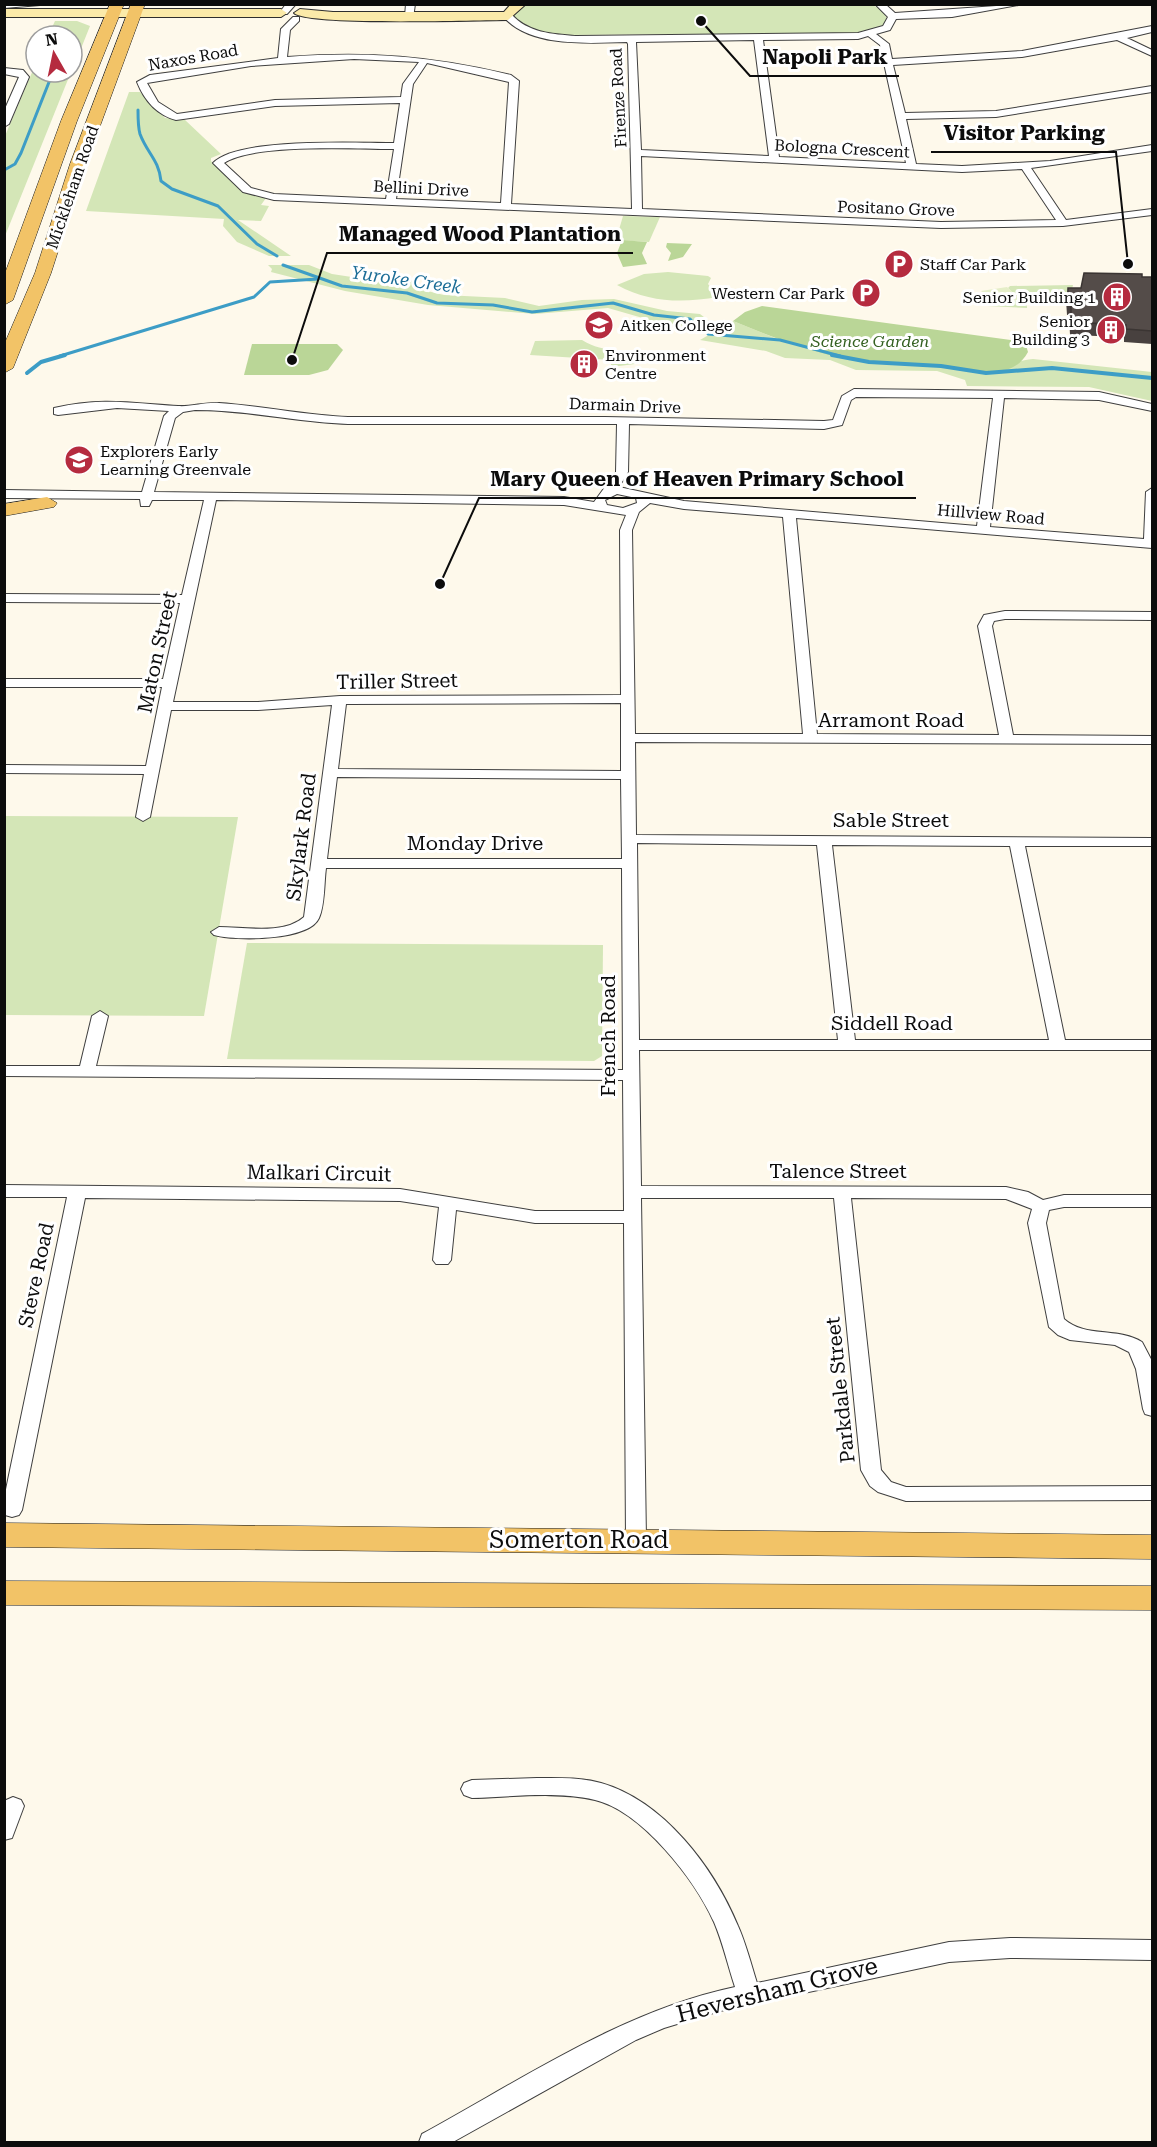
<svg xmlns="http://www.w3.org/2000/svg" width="1157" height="2147" viewBox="0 0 1157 2147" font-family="'Roboto Serif',serif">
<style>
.green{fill:#d4e6b7}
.forest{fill:#bad697}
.pitch{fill:#e5eec8}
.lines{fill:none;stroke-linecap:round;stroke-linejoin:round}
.stream-far1{stroke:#3d9dc6;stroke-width:3}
.stream{stroke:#3d9dc6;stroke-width:4}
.street-casing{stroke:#3f3f3f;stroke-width:2}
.secondary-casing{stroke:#2e2e2e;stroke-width:2}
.primary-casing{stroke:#1d1d1d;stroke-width:1}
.street{fill:#fff;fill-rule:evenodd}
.secondary{fill:#fbeaa9;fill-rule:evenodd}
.primary{fill:#f2c367;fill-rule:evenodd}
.wall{fill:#48413f}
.building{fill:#544c49;stroke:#3b3533;stroke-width:1.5}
.labels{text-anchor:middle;stroke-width:6;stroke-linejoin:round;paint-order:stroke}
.far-street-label{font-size:16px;fill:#0c0c0c;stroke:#fff}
.far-poi-label{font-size:16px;fill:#0c0c0c;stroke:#fff;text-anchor:start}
.far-park-label{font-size:16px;font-style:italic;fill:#336020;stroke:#fff}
.far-water-label{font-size:18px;font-style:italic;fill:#1c6d97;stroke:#fff}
.street-label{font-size:20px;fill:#0c0c0c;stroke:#fff}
.near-street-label{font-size:24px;fill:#0c0c0c;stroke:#fff}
.leader{fill:none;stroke:#0c0c0c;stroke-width:2}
.callout-dot{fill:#0c0c0c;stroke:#fff;stroke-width:2}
.callout-label{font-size:21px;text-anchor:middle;font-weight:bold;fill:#0c0c0c;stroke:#fff;stroke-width:6;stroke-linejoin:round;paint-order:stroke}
</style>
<rect width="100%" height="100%" fill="#fef9eb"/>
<g class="green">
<path d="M525 4H871L883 11 887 19 884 25 862 33 561 35 533 31 513 18V14Z"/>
<path d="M55 21H77L90 26 72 71V36H48Z"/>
<path d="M36 63V72H71L5 236V136Z"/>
<path d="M129 92H140L165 118 184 119 221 154 211 158V161L241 191 266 198 261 205 269 206 261 221 238 220 291 256H269L237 242 223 226 224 219 86 211Z"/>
<path d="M623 216 660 217 649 242 616 240Z"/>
<path d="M268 265H309L332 274 391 283 415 280 423 290 444 295 505 298 539 306 582 300 614 299 667 311 700 314 713 324 700 332 683 329 680 322 667 325 608 308 535 314 428 305 345 291 271 272 272 269Z"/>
<path d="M668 272 708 276 711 278 708 284 718 297C683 303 650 303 617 285L644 274Z"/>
<path d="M1073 285 1070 299 1027 297V308L987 306 1020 300 1008 288 1010 286Z"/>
<path d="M733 321 780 340 986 373C1002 368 1017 360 1033 359L1152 372V401L1089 387 967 386 965 380 937 371 856 370 830 360 785 358 766 351 700 340Z"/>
<path d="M582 340C605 355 628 346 651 362L611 367V360L530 355 535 341Z"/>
<path d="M5 816 238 817 204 1016 5 1015Z"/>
<path d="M247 943 603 945 602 1056 594 1061 227 1059Z"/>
</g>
<g class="forest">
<path d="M622 240 647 242 642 253 647 264 623 267 617 253Z"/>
<path d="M667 243 692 244 683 257 668 261 671 253 666 247Z"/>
<path d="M762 306 1025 342 1028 352C1010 385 968 368 939 366 916 364 892 365 870 362 822 357 777 339 733 321L745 312Z"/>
<path d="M252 344H337L343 350 328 370 309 375H244Z"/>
</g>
<path class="pitch" d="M1007 287 1020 300 994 303 981 291Z"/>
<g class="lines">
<g class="stream-far1">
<path d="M138 110C138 118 138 127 140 134 147 153 159 160 161 181L172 189 218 206 257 244 277 256"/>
<path d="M6 169 15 164 21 153 53 72"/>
<path d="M283 265 342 286 407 293 437 303 493 305 532 312 613 303 654 315 690 319 700 332"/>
<path d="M708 334 780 340 840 356"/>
<path d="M60 356 254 297 270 282 318 279"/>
</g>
<g class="stream">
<path d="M832 355 869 362 941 366 986 373 1052 368 1152 378"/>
<path d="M27 373 41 362 65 355"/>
</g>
<g class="street-casing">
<g id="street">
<path d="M4 4H52L4 8Z"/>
<path d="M286 4H296L287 14H281L280 12Z"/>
<path d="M406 4H415L413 18 405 16Z"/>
<path d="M875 4H885L895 13 1024 4 952 17 896 19 890 30 876 34 889 44 892 59 1022 51 1152 26V32L1127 38 1152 50V56L1117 40 1022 57 893 65 905 113 996 111 1152 86V92L996 117 906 119 916 164 962 166 1050 161 1152 145V151L1031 168 1066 220 1152 209V215L1063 226 941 228 274 200 243 192 213 163C238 137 356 143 394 143L400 103 275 106 176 120C157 115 144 100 137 82L150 75 278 58 281 29 293 17H299V21L290 30 287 57C368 51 433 56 511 75L519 81 511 204 632 209 628 44 627 42C589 43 529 48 503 16L505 14H511C528 33 552 34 576 36L858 33 883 26 888 17ZM868 36 880 45 906 163 779 157 763 40 858 39ZM754 40 769 156 641 150 636 42ZM354 59 419 62 403 84 401 97 275 100 177 114 158 102 147 83 251 66ZM427 63 509 82 501 203 396 199 413 84ZM394 149 386 199 274 194 251 188 224 163C254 143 355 149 394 149ZM641 156 962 172 1022 169 1056 220 941 222 642 209Z"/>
<path d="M4 68 23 70 29 77 9 124 4 127V111L19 77 4 74Z"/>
<path d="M854 389 1099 392 1152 404V411L1099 400 1004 398 990 527 1144 539 1146 492 1152 488V548L796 518 817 734 999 735 978 626 984 615 1005 611 1152 612V620L1005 619 994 621 992 626 1013 735 1152 736V744L635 742 636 835 1152 838V846H1025L1065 1040H1152V1050H639L641 1186 1006 1187 1028 1192 1043 1200 1064 1195H1152V1207H1064L1049 1210 1046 1223 1064 1319C1085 1338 1118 1327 1142 1342L1152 1361V1416L1145 1414 1143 1409 1136 1369 1129 1352 1115 1345 1070 1340 1058 1335 1049 1327 1028 1223 1032 1209 1006 1199 851 1198 881 1470 891 1482 906 1487 1152 1486V1500L906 1501 878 1492 870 1486 861 1470 834 1198H641L646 1540 643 1545 636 1548 629 1545 626 1540 624 1223H535L456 1210 451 1260 448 1264H436L433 1260 439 1207 400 1201 85 1198 22 1510 19 1515 12 1517 5 1515 4 1499 67 1197H4V1185L400 1189 535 1211H624L623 1080 4 1076V1066H80L92 1016 100 1011 108 1016 96 1066 623 1070 622 868H326C324 882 325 905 319 918 309 941 235 941 214 935L211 932 219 927C245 927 284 935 304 917L332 705 258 710H171L150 817 143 821 136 817 144 774 4 773V765L146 766 162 687H4V679H163L180 603 4 602V594L182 595 204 500H152L149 506H141L140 499 4 498V490L142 492 164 416 169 411 117 408 58 415 54 414V408C100 397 132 403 178 406 191 407 205 402 219 403 262 406 305 415 348 417H605L824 421 833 420 842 396ZM856 397 993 398 977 526 684 501 619 487 628 472 629 424 824 429 842 425 851 400ZM195 410C247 410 297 422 348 424H617L616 472 594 502 564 497 154 492 175 418 183 412ZM617 494 636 498 637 503 623 508 607 505 605 500ZM216 500 564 505 626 515 620 530 621 695 340 696 258 702H173ZM650 503 684 509 783 517 803 734H635L632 530 639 512ZM621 703V771L338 769 346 704ZM337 777 621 779 622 859H327ZM637 843 817 845 838 1040H639ZM832 845 1010 846 1049 1040H855Z"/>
<path d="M537 1778C558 1778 580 1777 601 1783 664 1801 714 1868 738 1926 746 1944 751 1964 757 1983L949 1942 1010 1938 1152 1940V1960L1010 1958 949 1962 720 2011 664 2028 636 2040 453 2142H419L422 2134C523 2079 622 2011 735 1987 728 1966 723 1943 714 1922 695 1880 642 1811 595 1800 556 1791 512 1797 472 1798L464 1795 461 1789 464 1783 472 1780Z"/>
<path d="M13 1797 21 1800 24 1806 12 1838 4 1840V1801Z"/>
</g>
</g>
<g class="secondary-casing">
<g id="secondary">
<path d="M511 4H526L508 20C478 20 308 26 294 13L300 9 333 12H504Z"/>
<path d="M4 9H281L287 13 281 17H4Z"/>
</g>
</g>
<g class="primary-casing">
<g id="primary">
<path d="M110 4H124L77 121 13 300 4 305V276L61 121Z"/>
<path d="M131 4H145L86 164 51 273 13 368 4 373V345L35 273 70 164Z"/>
<path d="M47 497 57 503 54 507 4 516V504Z"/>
<path d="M4 1523 1152 1535V1559L4 1547Z"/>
<path d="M4 1581 1152 1586V1610L4 1605Z"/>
</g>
</g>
<use href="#street" class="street"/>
<use href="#secondary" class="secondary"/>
<use href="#primary" class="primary"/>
</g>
<path class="wall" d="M1142 277H1152V344L1124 342V337L1070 335 1069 315H1067L1066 300 1068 288H1081Z"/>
<path class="building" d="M1084 273 1142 274V277H1152V331L1126 329V325L1071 322V302H1068V288H1081Z"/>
<defs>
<g id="parking-disc" transform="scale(1.5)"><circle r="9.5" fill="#b52b3f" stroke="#fff"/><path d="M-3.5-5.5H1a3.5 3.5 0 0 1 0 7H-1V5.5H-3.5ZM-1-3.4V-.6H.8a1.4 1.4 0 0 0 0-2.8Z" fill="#fff"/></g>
<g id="building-disc" transform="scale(1.5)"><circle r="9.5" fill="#b52b3f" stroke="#fff"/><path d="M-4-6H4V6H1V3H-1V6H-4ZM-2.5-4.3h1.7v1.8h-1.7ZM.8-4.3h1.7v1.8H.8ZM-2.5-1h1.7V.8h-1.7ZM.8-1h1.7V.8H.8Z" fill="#fff"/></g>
<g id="school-disc" transform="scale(1.5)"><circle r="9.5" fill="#b52b3f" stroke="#fff"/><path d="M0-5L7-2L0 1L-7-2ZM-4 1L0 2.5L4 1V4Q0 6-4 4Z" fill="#fff"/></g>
</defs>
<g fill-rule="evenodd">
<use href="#parking-disc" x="899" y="264"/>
<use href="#parking-disc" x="866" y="293"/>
<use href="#building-disc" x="1117" y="297"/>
<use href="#school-disc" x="599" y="325"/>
<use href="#building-disc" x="1111" y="330"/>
<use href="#building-disc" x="584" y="364"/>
<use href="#school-disc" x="79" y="460"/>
</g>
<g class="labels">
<g class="far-street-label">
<text transform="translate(193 57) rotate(-10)" y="6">Naxos Road</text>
<text transform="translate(618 98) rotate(-93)" y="6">Firenze Road</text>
<text transform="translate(842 148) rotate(3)" y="6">Bologna Crescent</text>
<text transform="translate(72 187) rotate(-71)" y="6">Mickleham Road</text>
<text transform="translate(421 188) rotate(3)" y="6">Bellini Drive</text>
<text transform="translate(896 208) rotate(2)" y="6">Positano Grove</text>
<text transform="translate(625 405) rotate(2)" y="6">Darmain Drive</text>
<text transform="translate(991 514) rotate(5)" y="6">Hillview Road</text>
</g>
<g class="far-poi-label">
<text x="920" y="270">Staff Car Park</text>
<text x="845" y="299" text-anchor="end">Western Car Park</text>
<text x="1096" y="303" text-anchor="end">Senior Building 1</text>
<text x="1090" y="327" text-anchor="end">Senior<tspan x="1090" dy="18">Building 3</tspan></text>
<text x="620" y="331">Aitken College</text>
<text x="605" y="361">Environment<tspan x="605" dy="18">Centre</tspan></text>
<text x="100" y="457">Explorers Early<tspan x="100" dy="18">Learning Greenvale</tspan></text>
</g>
<g class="far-park-label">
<text x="870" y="347">Science Garden</text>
</g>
<g class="far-water-label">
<text transform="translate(406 280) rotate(8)" y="6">Yuroke Creek</text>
</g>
<g class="street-label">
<text transform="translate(157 652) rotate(-78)" y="7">Maton Street</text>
<text transform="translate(397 681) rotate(-1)" y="7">Triller Street</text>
<text x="891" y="727">Arramont Road</text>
<text x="891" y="827">Sable Street</text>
<text transform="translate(301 837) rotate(-83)" y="7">Skylark Road</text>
<text x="475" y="850">Monday Drive</text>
<text x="892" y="1030">Siddell Road</text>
<text transform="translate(608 1036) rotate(-90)" y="7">French Road</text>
<text x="838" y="1178">Talence Street</text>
<text transform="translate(319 1173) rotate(1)" y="7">Malkari Circuit</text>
<text transform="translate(36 1275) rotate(-78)" y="7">Steve Road</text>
<text transform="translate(840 1390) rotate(-96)" y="7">Parkdale Street</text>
</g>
<g class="near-street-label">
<text x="579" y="1548">Somerton Road</text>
<text transform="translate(777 1990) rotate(-14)" y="8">Heversham Grove</text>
</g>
</g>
<path class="leader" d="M701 21L750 76H899M1128 264L1116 152H931M292 360L327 253H633M440 584L479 498H916"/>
<g class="callout-dot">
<circle cx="701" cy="21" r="6"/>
<circle cx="1128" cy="264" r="6"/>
<circle cx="292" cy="360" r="6"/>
<circle cx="440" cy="584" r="6"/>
</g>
<g class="callout-label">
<text x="825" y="64">Napoli Park</text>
<text x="1024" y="140">Visitor Parking</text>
<text x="480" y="241">Managed Wood Plantation</text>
<text x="697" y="486">Mary Queen of Heaven Primary School</text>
</g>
<rect width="1157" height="2147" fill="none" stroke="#0c0c0c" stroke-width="12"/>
<g transform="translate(54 54) rotate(351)"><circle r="28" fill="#ffffff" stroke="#9e9e9e" stroke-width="1.5"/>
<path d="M0-4.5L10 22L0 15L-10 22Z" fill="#b52b3f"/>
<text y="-9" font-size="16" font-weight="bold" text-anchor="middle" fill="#0c0c0c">N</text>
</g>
</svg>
